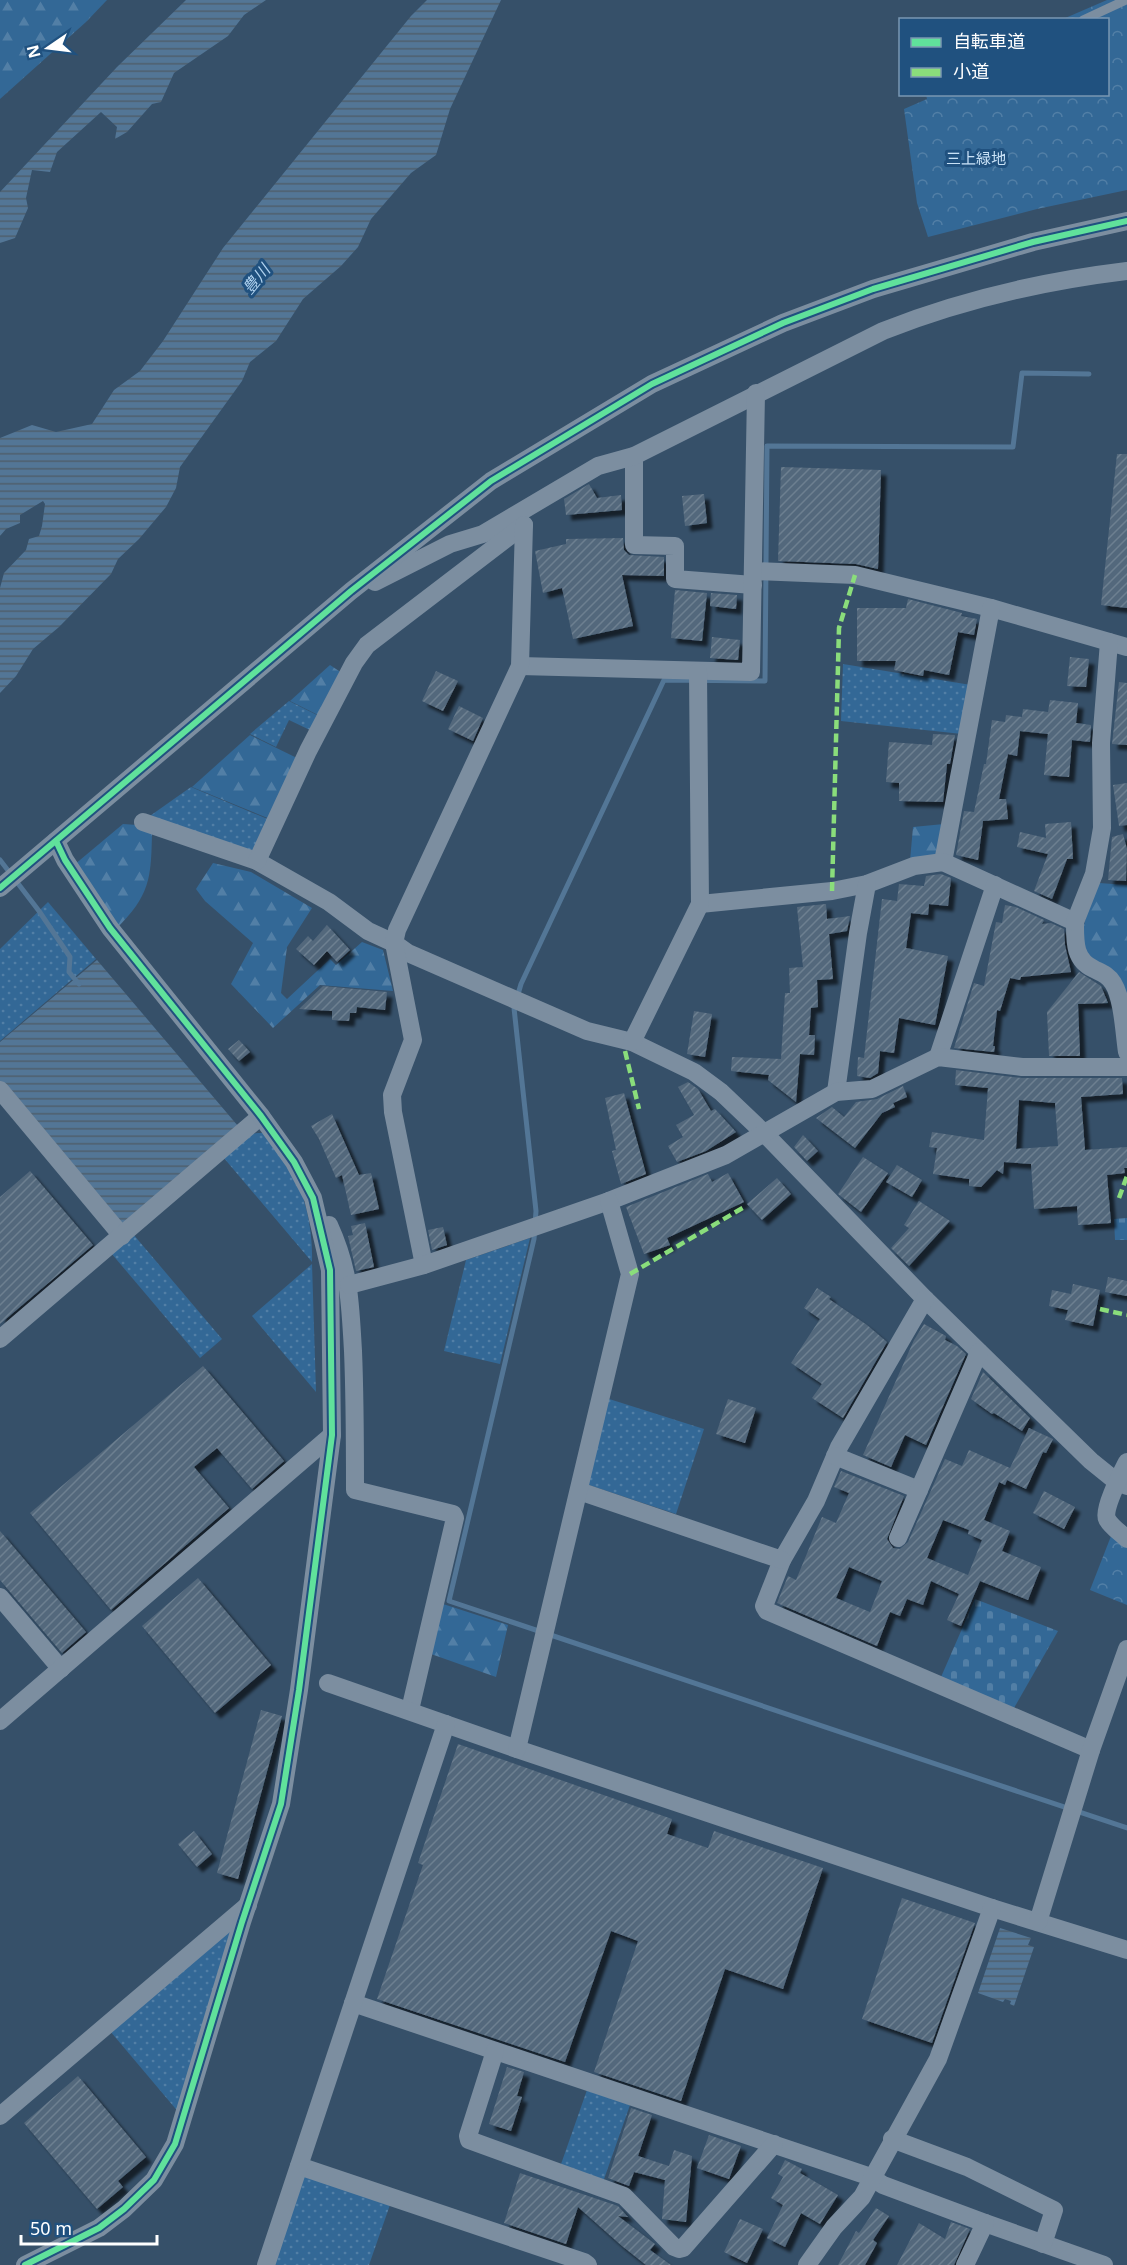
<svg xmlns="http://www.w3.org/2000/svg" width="1127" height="2265" viewBox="0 0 1127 2265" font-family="'Noto Sans','Noto Sans JP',sans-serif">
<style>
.grass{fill:url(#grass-dots)}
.forest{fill:url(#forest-firs)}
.cemetery{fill:url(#cemetery-stones)}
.park{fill:url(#park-crowns)}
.water{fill:url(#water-rules)}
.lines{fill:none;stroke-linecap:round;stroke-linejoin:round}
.stream{stroke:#537696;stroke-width:5}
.building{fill:url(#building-hatch);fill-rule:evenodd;filter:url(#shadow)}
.lane{stroke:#7c8ea0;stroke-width:9}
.street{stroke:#7c8ea0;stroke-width:18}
.quiet{stroke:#8add7b;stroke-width:4.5;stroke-dasharray:9 4.5;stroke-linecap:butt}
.cycleway-casing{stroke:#20517f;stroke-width:10}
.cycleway{stroke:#60e19b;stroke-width:6}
.labels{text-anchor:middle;stroke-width:6;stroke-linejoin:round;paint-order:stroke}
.park-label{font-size:15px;fill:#c8e1f6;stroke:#20517f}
.water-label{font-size:16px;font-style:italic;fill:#b0d2ef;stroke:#20517f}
</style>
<defs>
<pattern id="grass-dots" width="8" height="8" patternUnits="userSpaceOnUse" patternTransform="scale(1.5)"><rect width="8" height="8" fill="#336896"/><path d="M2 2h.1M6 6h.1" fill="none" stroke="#527fa6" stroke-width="1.8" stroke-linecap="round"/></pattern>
<pattern id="forest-firs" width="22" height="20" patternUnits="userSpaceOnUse" patternTransform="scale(1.5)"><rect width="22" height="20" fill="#336896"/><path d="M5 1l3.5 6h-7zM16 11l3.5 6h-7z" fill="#527fa6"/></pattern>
<pattern id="cemetery-stones" width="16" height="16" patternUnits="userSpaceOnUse" patternTransform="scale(1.5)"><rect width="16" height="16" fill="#336896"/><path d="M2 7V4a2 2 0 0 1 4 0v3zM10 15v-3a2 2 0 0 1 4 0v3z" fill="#527fa6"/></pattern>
<pattern id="park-crowns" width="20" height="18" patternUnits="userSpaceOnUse" patternTransform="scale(1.5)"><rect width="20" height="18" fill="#336896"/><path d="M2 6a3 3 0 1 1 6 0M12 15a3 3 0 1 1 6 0" fill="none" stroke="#527fa6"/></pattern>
<pattern id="water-rules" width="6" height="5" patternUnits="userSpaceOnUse" patternTransform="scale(1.5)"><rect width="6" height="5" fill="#537696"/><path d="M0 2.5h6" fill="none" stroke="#4f5f6d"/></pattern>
<pattern id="building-hatch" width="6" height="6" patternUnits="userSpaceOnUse" patternTransform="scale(1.5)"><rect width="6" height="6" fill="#53687c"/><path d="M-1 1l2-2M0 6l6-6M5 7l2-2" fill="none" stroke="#6d7f90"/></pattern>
<filter id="shadow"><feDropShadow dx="5.5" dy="5.5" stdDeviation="1.5" flood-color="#0009"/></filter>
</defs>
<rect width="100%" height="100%" fill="#365069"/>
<g class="grass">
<path d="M843 664 971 685 962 734 841 721Z"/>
<path d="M289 701 319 716 312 731 289 720 276 747 250 734Z"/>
<path d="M191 787 270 820 255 855 147 818Z"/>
<path d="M48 902 96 959 0 1041V949Z"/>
<path d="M258 1133H264C272 1144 283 1155 290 1167 306 1196 313 1230 312 1262L223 1157 250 1134Z"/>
<path d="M133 1234 222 1339 200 1358 111 1253Z"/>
<path d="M530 1238 500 1364 444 1351 466 1260Z"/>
<path d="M312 1264 316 1392 252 1316Z"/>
<path d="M606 1398 704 1429 676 1514 586 1484Z"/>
<path d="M236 1923 180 2114 110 2031Z"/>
<path d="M587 2090 630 2105 603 2182 560 2167Z"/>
<path d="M305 2173 391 2202 369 2265H274Z"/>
</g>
<g class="forest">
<path d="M0 0H107L86 22 0 99Z"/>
<path d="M330 665 342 673 320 716 290 701Z"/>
<path d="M250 735 299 759 270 819 192 787Z"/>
<path d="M123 824 137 825 152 833C151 879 150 895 116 929L74 865Z"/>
<path d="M944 824 939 857 910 861 913 827Z"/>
<path d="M213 863 251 872 312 908 287 947 281 993 287 999 330 959 336 965 362 942 383 950 393 991 320 985 273 1028 231 984 253 943 205 901 196 889Z"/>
<path d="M1099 883 1127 885V1020C1123 1006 1121 984 1113 971 1108 964 1100 965 1094 960 1070 942 1091 905 1099 883Z"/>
<path d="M443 1604 508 1625 496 1677 431 1654Z"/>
</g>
<g class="cemetery">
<path d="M1127 1218V1240H1115L1114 1219Z"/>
<path d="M975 1599 1058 1631 1014 1708 941 1677Z"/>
</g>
<g class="park">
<path d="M1107 0H1127V190L1037 209 928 237 917 203 904 109 927 99 926 95 1108 94V20L1063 19Z"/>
<path d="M1113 1531 1127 1544V1605L1090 1590Z"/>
</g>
<g class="water">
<path d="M186 0H266L244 15 228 36 174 73 161 102 152 104 127 132 115 139 117 127 101 112 57 152 50 172 32 170 26 198 28 208 15 238 0 243V192L117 67Z"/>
<path d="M427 0H501L450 109 436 155 411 173 371 219 358 247 341 266 303 299 276 341 250 362 242 381 180 467 176 488 166 507 139 539 118 559 111 574 59 627 33 649 16 676 0 693V588L4 573 26 550 29 539 39 536 42 526 45 504 43 501 20 515V523L6 529 0 536V438L32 425 56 432 92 424 114 390 140 371 163 341 223 248 411 16Z"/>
<path d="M97 960 238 1126 122 1225 0 1081V1042Z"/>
<path d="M1000 1928 1031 1938 1028 1945 1034 1947 1014 2006 1010 2004 1011 2001 1005 1999 1003 2002 978 1993Z"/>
</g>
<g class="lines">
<g class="stream">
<path d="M1089 374 1022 373 1013 447 767 446 765 681 664 680 521 984 514 1008 536 1211 534 1239 449 1601 1127 1828"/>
<path d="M0 860 39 911 70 957 69 972 79 984"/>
</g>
</g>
<g class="building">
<path d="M1117 454H1127V608L1101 605Z"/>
<path d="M781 467 881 470 878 569 856 564 778 561Z"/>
<path d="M589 484 597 498 621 495 622 510 566 515 564 499Z"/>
<path d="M704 494 707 523 685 526 682 496Z"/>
<path d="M623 538 624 550 629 555 664 557V576L622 575 633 626 573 639 562 588 543 593 535 551 566 544V539Z"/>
<path d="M675 590 707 593 702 641 671 638Z"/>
<path d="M711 593 737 595 736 609 710 606Z"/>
<path d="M908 599 962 613 961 616 977 619 974 635 958 632 949 675 924 670 923 676 894 670 896 661H857V608H906Z"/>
<path d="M712 637 740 640 738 660 710 658Z"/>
<path d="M1070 657 1089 659 1086 687 1067 686Z"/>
<path d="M436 671 458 681 443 711 422 701Z"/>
<path d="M1119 682 1127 683V745L1112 744Z"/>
<path d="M1050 700 1078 703 1076 723 1091 725 1090 742 1072 740 1069 777 1044 775 1048 734 1020 731 1017 756 1008 754 999 799H1006L1008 819 983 821 978 860 956 855 964 811 974 812 984 764H986L992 720 1005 722 1006 715 1022 717 1023 709 1048 712Z"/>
<path d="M459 706 483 718 473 741 448 729Z"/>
<path d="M933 734 955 735 950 764H947L943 802 899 801V783L886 782 889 742 932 745Z"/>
<path d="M1127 783V825L1119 826 1113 785Z"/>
<path d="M1071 822 1073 859H1067L1052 899 1034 891 1048 854 1017 847 1020 832 1046 838 1045 824Z"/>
<path d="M1123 834 1127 849 1126 881 1108 880 1112 837Z"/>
<path d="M941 874 951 878 948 906 929 904 928 915 911 913 906 948 948 956 935 1025 899 1018 894 1053 880 1051 878 1073 870 1078 857 1076 858 1057 864 1058 882 899 897 901 899 884 924 886 926 876Z"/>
<path d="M826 904 827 919 850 916 847 931 829 934 833 979 817 980 818 1007 811 1008 809 1035H815L814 1055 800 1054 796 1102 768 1080 769 1075 731 1071 732 1057 781 1059 785 993H790L789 968 803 967 797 907Z"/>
<path d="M1005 905 1016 907 1044 920 1042 924 1051 923 1064 929 1065 945 1071 972 1021 977 1020 980 1010 978 1000 1011 997 1010 993 1046H995L994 1052 954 1048 974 983 984 986 996 922 1002 923Z"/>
<path d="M327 925 350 950 337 962 327 951 314 965 296 949 308 936 313 941Z"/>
<path d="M1079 972 1101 986 1108 1003 1078 1004 1080 1056H1049L1047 1012Z"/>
<path d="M323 986 387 992 385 1010 357 1007 356 1013H350L349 1021 332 1020V1011L299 1009Z"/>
<path d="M694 1011 712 1014 705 1057 687 1054Z"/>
<path d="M239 1040 250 1052 239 1061 228 1049Z"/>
<path d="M956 1070 1022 1078H1122L1123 1094 1081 1097 1085 1150 1127 1147V1168H1124L1125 1173 1107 1175 1111 1223 1078 1225 1077 1206 1034 1209 1031 1164 1004 1162 1003 1174 997 1170 981 1187 969 1186V1179L933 1174 937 1148 929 1147 932 1132 984 1140 988 1088 955 1085ZM1019 1100 1055 1103 1058 1146 1016 1149Z"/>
<path d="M688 1082 698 1089 711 1111 715 1109 736 1132 706 1151 677 1162 668 1146 683 1137 676 1125 694 1115 678 1087Z"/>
<path d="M903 1086 907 1097 893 1103 895 1107 882 1113 855 1148 816 1118 832 1107 844 1117 856 1102 877 1099Z"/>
<path d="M624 1093 646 1174 621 1184 612 1151 616 1150 605 1098Z"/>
<path d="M332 1114 359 1175 371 1173 379 1209 351 1215 342 1175 336 1178 319 1139 311 1126Z"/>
<path d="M803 1135 818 1151 807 1161 794 1147Z"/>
<path d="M863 1157 888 1173 861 1212 838 1194Z"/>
<path d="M897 1165 922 1180 912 1197 886 1182Z"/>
<path d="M30 1171 93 1245 0 1324V1197Z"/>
<path d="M728 1173 744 1202 667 1238 670 1245 644 1254 626 1207 708 1174 712 1182Z"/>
<path d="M777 1178 791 1194 762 1220 747 1204Z"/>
<path d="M919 1201 950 1221 909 1266 891 1248 909 1228 904 1225Z"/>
<path d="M365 1223 374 1267 356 1271 348 1236 353 1235 351 1226Z"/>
<path d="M443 1227 447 1245 432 1250 428 1230Z"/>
<path d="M1108 1277 1127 1281V1296L1105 1292Z"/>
<path d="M1073 1284 1100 1290 1093 1326 1065 1320 1068 1310 1049 1306 1052 1290 1071 1294Z"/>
<path d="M817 1288 831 1297 829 1299 867 1325 887 1342 843 1418 812 1398 822 1384 791 1363 820 1319 804 1308Z"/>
<path d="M924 1324 946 1336 945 1340 957 1346 966 1354 926 1445 905 1435 891 1467 863 1455 914 1340Z"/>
<path d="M203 1366 284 1461 252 1489 217 1448 194 1467 229 1508 111 1610 30 1513Z"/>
<path d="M983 1372 1030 1418 1022 1431 994 1413 992 1414 971 1399Z"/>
<path d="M728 1399 756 1408 745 1443 716 1434Z"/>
<path d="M1029 1428 1053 1439 1046 1453 1043 1452 1026 1489 1007 1480 1005 1485 999 1482 984 1520 1010 1531 1002 1551 1041 1567 1028 1600 980 1581 961 1626 947 1620 959 1594 931 1581 923 1605 907 1599 900 1616 890 1612 877 1646 777 1603 788 1576 796 1580 822 1517 836 1523 849 1493 834 1487 841 1471 904 1496 887 1539 893 1548 900 1549 908 1542 945 1459 962 1466 969 1450 1010 1468ZM943 1520 969 1530 968 1534 982 1540 968 1575 927 1558ZM849 1567 882 1581 870 1612 836 1598Z"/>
<path d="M1044 1491 1075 1507 1064 1529 1033 1513Z"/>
<path d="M0 1531 86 1632 62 1653 0 1580Z"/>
<path d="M198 1578 271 1665 215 1713 142 1626Z"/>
<path d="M261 1710 282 1716 238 1879 217 1873Z"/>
<path d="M458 1744 672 1819 667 1834 708 1848 714 1831 823 1868 783 1989 725 1969 681 2101 594 2072 638 1941 611 1931 565 2062 377 1999 423 1865 418 1863Z"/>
<path d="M194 1831 212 1854 197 1867 178 1844Z"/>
<path d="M902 1898 975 1923 932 2043 862 2019Z"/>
<path d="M507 2067 524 2072 517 2096 522 2097 511 2131 489 2124Z"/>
<path d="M78 2076 146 2157 118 2181 123 2187 97 2209 24 2123Z"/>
<path d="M631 2108 652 2115 638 2156 669 2166 674 2150 692 2156 686 2222 662 2219 665 2180 634 2172 629 2186 608 2178Z"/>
<path d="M709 2135 741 2146 729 2179 697 2168Z"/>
<path d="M785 2160 802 2169 800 2173 838 2195 820 2224 801 2213 785 2247 767 2238 783 2205 771 2198 783 2177 778 2174Z"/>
<path d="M520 2173 618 2206 628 2217 618 2216 655 2244 650 2250 671 2265H646L622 2246 578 2207 566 2244 504 2223Z"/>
<path d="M876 2208 889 2216 873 2240 877 2243 865 2265H838L856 2231 859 2233Z"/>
<path d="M740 2219 763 2229 747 2263 724 2252Z"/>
<path d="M951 2222 970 2229 954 2265H897L919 2223 945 2239Z"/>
</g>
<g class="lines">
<path class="lane" d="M1083 20 1126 0"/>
<g class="street">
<path d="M634 456V545L675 546V579L753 585"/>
<path d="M753 571 855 575 991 608 1127 647"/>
<path d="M375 582 450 544 483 534 598 466 634 456 883 331C961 300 1044 281 1127 271"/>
<path d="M520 666 751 672 756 393"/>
<path d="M143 822 257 861 329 902 368 931 394 943 408 953 587 1031 632 1042 694 1072 721 1092 765 1134 925 1299 1091 1461 1117 1482 1127 1486"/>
<path d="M257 861 308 751 354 663 367 645 524 525"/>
<path d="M943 862 991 608"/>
<path d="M0 888 351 591 491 481 652 384 783 323 873 289 1033 242 1127 221"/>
<path d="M700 904 832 891 867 884 914 866 943 862 1075 922C1075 942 1074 960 1094 969 1102 973 1108 975 1113 983 1123 999 1124 1032 1127 1052"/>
<path d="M1075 922 1094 874 1102 828 1101 743 1109 642"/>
<path d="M632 1042 700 904 698 672"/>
<path d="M938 1057 995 885"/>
<path d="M0 1090 122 1236"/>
<path d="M836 1092 858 933 867 884"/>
<path d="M329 1225C350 1271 350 1302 353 1351 355 1398 355 1444 355 1490L453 1514 455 1518 410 1710"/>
<path d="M424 1265 393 1112 392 1095 413 1040 394 943 397 930 520 666 524 525"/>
<path d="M349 1285 424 1265 609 1201 726 1155 836 1092 872 1089 938 1057 1022 1067H1127"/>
<path d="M925 1299 839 1447 816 1501 782 1560 764 1606 767 1611 1091 1750"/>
<path d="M0 1339 261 1116"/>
<path d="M835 1456 919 1490"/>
<path d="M1127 1462C1122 1472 1102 1510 1107 1519 1111 1527 1121 1533 1127 1539"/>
<path d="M579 1491 782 1560"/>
<path d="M898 1538 979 1352"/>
<path d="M0 1597 61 1669"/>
<path d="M328 1683 517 1749 992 1908 1127 1950"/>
<path d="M0 1721 332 1435"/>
<path d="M517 1749 630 1274 609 1201"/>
<path d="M1038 1922 1091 1750 1127 1649"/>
<path d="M353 2003 871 2177 883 2185 985 2223 1104 2265"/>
<path d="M495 2051 468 2136 469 2140 624 2196 674 2247 679 2249 683 2248 774 2144"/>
<path d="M0 2116 248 1905"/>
<path d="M892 2139 967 2167 1054 2210 1043 2244"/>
<path d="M299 2166 584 2262 588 2265"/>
<path d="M25 2265 99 2228 124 2209 154 2180 175 2144 242 1922 281 1804 299 1690 332 1435 330 1270 313 1198 294 1162 261 1116 110 928 65 860 56 841"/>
<path d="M266 2265 446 1724"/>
<path d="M807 2265 834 2227 862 2197 938 2059 992 1908"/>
<path d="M965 2265 985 2223"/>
</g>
<g class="quiet">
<path d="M832 891 839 628 855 575"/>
<path d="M625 1051 639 1109"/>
<path d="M1119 1198 1127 1176"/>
<path d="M630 1274 746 1206"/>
<path d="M1100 1309 1127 1315"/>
</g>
<g class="cycleway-casing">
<g id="cycleway">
<path d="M0 888 351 591 491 481 652 384 783 323 873 289 1033 242 1127 221"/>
<path d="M25 2265 99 2228 124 2209 154 2180 175 2144 242 1922 281 1804 299 1690 332 1435 330 1270 313 1198 294 1162 261 1116 110 928 65 860 56 841"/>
</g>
</g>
<use href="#cycleway" class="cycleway"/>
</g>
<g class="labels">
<g class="park-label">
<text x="976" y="164">三上緑地</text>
</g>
<g class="water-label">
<text transform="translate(256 279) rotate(-51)" y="6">豊川</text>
</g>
</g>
<rect x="899" y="18" width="210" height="78" fill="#20517f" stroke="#7997b2" stroke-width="1.5"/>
<rect x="911" y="38" width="30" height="9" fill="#60e19b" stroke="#7997b2" stroke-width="1.5"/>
<text x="953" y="48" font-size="18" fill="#ffffff">自転車道</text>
<rect x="911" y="68" width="30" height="9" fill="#8add7b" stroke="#7997b2" stroke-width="1.5"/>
<text x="953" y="78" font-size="18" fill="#ffffff">小道</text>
<g transform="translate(48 48) rotate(256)" stroke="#20517f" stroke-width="4.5" paint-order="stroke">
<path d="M0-4.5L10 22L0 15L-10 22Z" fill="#ffffff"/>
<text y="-9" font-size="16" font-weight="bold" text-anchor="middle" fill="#ffffff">N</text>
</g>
<path d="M21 2235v9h136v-9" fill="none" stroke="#ffffff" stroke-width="3"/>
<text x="30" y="2235" font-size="18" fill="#ffffff" stroke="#20517f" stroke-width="4.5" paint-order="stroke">50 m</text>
</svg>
